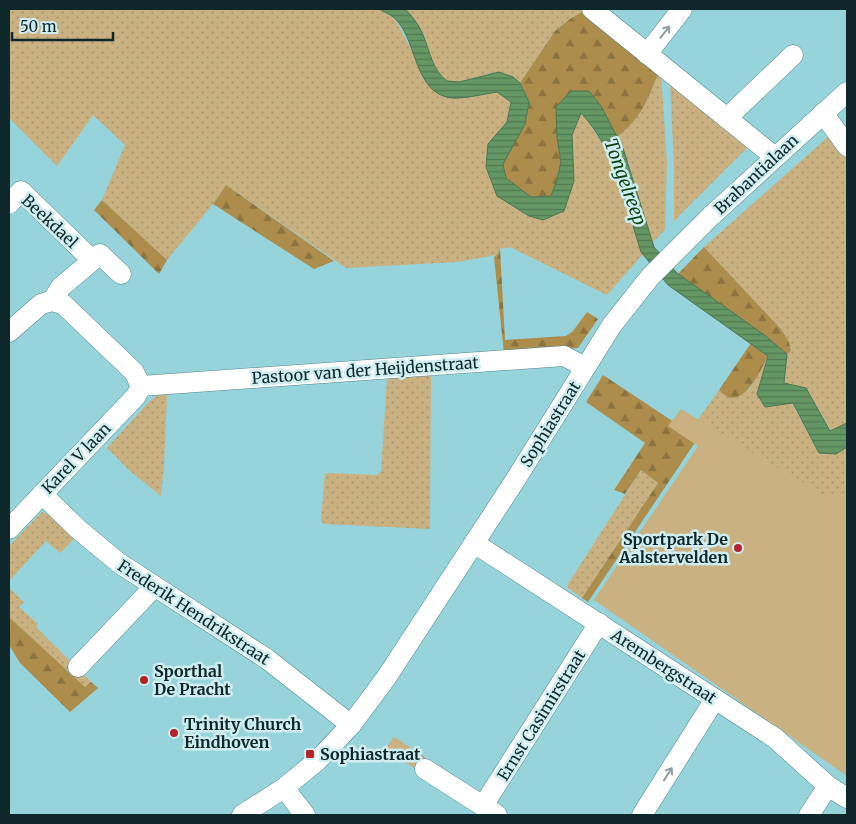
<svg xmlns="http://www.w3.org/2000/svg" width="856" height="824" viewBox="0 0 856 824" font-family="Merriweather,serif">
<style>
.grass{fill:url(#grass-dots)}
.forest{fill:url(#forest-firs)}
.park{fill:url(#park-tufts)}
.pitch{fill:#c9b181}
.water{fill:url(#water-rules);stroke:#4a7553}
.lines{fill:none;stroke-linecap:round;stroke-linejoin:round}
.minor-casing{stroke:#4b878d;stroke-width:21}
.minor{stroke:#fff;stroke-width:20}
.oneway{stroke:#929e9f}
.poi-dot{fill:#b4232b;stroke:#d0eef1;stroke-width:2}
.labels{text-anchor:middle;stroke-width:5;stroke-linejoin:round;paint-order:stroke}
.street-label{font-size:16px;fill:#0d272a;stroke:#d0eef1}
.poi-label{font-size:16px;font-weight:bold;fill:#0d272a;stroke:#d0eef1;text-anchor:start}
.water-label{font-size:18px;font-style:italic;fill:#0c4411;stroke:#d0eef1}
</style>
<defs>
<pattern id="grass-dots" width="8" height="8" patternUnits="userSpaceOnUse" patternTransform="scale(1.25)"><rect width="8" height="8" fill="#c9b181"/><path d="M2 2h.1M6 6h.1" fill="none" stroke="#ab9870" stroke-width="1.8" stroke-linecap="round"/></pattern>
<pattern id="forest-firs" width="22" height="20" patternUnits="userSpaceOnUse" patternTransform="scale(1.25)"><rect width="22" height="20" fill="#ad8d4b"/><path d="M5 1l3.5 6h-7zM16 11l3.5 6h-7z" fill="#8b733f"/></pattern>
<pattern id="park-tufts" width="24" height="20" patternUnits="userSpaceOnUse" patternTransform="scale(1.25)"><rect width="24" height="20" fill="#c9b181"/><path d="M3 7l-1-3M5 7V3M7 7l1-3M15 17l-1-3M17 17v-4M19 17l1-3" fill="none" stroke="#ab9870"/></pattern>
<pattern id="water-rules" width="6" height="5" patternUnits="userSpaceOnUse" patternTransform="scale(1.25)"><rect width="6" height="5" fill="#649764"/><path d="M0 2.5h6" fill="none" stroke="#517b53"/></pattern>
</defs>
<rect width="100%" height="100%" fill="#96d3da"/>
<g class="grass">
<path d="M9 9H379L395 19 414 55 425 81 452 98 497 92 511 102 507 122 488 144 574 181 572 135 580 113 588 121 609 155 643 254 607 295 510 247 500 249 497 255 457 262 346 268 226 185 213 204 167 260 102 200 125 145 93 115 57 166 9 118Z"/>
<path d="M405 9H584L585 10 570 19 555 31 520 83C490 58 475 89 447 81 432 70 430 51 423 35 419 26 412 16 405 9Z"/>
<path d="M659 71 661 73 667 163 665 230 652 243 629 164 617 137C642 118 648 99 659 71Z"/>
<path d="M670 80 750 145 674 221V167Z"/>
<path d="M829 136 847 159V423L831 431 806 388 784 384 787 354 791 351 789 342 781 329 704 247Z"/>
<path d="M768 356 757 394 792 403 819 453 836 454 847 447V515L697 421 719 390 728 397 749 390Z"/>
<path d="M431 375 430 529 324 524 321 521 325 473 377 475 381 471 387 379Z"/>
<path d="M167 393 164 466 161 496 130 471 107 448 149 402 158 395Z"/>
<path d="M641 470 658 483 582 598 568 588V584Z"/>
<path d="M42 512 49 515 74 539 60 553 46 541 9 581V546Z"/>
<path d="M9 588 24 602 19 607 38 624 36 627 91 682 85 688 9 617Z"/>
</g>
<g class="forest">
<path d="M585 10 659 71C648 99 642 118 617 137L601 106 557 107V137L561 162 557 180 551 196 531 197 506 178 503 164 525 124 529 102 520 83 555 31 570 19Z"/>
<path d="M226 185 334 261 314 269 213 204Z"/>
<path d="M102 200 167 260 159 274 94 210Z"/>
<path d="M704 247 781 329 789 342 791 351 787 354 763 334 678 274Z"/>
<path d="M500 249 505 340 566 336 573 331 587 312 598 319 578 348 504 353 494 257 497 255Z"/>
<path d="M751 343 768 356C762 368 746 404 728 397 725 396 721 392 719 390Z"/>
<path d="M603 375 698 438 588 602 582 598 658 483 641 470 625 494 614 490 645 443 586 402Z"/>
<path d="M9 617 85 687 91 682 98 688 70 712 20 663 9 645Z"/>
</g>
<path class="park" d="M394 737 425 757 420 764 417 763 414 768 385 749Z"/>
<path class="pitch" d="M681 409 825 496 847 493V776L594 600 698 446 668 426Z"/>
<path class="water" d="M379 9H405C413 17 419 25 423 35 430 51 432 70 447 81L459 82 499 72 513 77 520 83 529 102 525 124 503 164 506 178 531 197 551 196 557 180 561 162 557 137 556 107 571 91H589L601 106 623 148 654 247 677 273 763 334 787 354 784 383 806 388 830 431 847 423V447L836 454 819 453 793 403 765 407 757 394 768 356 668 285 641 252C627 208 614 147 581 113L572 135 574 181 564 211 543 220 529 216 497 196 486 167 488 144 507 122 511 102 497 92C484 94 464 99 451 98 415 93 417 44 398 22 394 16 386 13 379 9Z"/>
<g class="lines">
<g class="minor-casing">
<g id="minor">
<path d="M592 9 775 157"/>
<path d="M647 54 682 9"/>
<path d="M823 113 847 146"/>
<path d="M727 118 793 55"/>
<path d="M9 204 21 191 92 260"/>
<path d="M52 301 61 287 100 254 121 274"/>
<path d="M9 332 41 304 52 301 63 304 134 372 141 386"/>
<path d="M141 386 564 356 585 367"/>
<path d="M42 494 78 529 119 563 267 659 351 725"/>
<path d="M9 529 136 396 141 386"/>
<path d="M474 543 775 738 828 786 847 798"/>
<path d="M78 667 155 586"/>
<path d="M425 769 497 815"/>
<path d="M284 788 305 815"/>
<path d="M483 806 599 623"/>
<path d="M242 815 284 788 318 760 351 725 386 678 514 482 612 325 650 277 711 216 847 92"/>
<path d="M642 815 715 699"/>
<path d="M809 815 828 786"/>
</g>
</g>
<use href="#minor" class="minor"/>
</g>
<defs><path id="oneway-shaft" d="M-6 0H5M1.5-3L5.5 0L1.5 3" fill="none" stroke-width="1.6" stroke-linecap="round" stroke-linejoin="round" transform="scale(1.25)"/></defs>
<g class="oneway">
<use href="#oneway-shaft" transform="translate(665 32) rotate(-52)"/>
<use href="#oneway-shaft" transform="translate(668 774) rotate(-58)"/>
</g>
<g class="poi-dot">
<circle cx="738" cy="548" r="5"/>
<circle cx="144" cy="680" r="5"/>
<circle cx="174" cy="733" r="5"/>
<rect x="305" y="749" width="10" height="10" rx="2.5"/>
</g>
<g class="labels">
<g class="street-label">
<text transform="translate(756 174) rotate(-43)" y="6">Brabantialaan</text>
<text transform="translate(50 221) rotate(43)" y="6">Beekdael</text>
<text transform="translate(365 370) rotate(-4)" y="6">Pastoor van der Heijdenstraat</text>
<text transform="translate(550 424) rotate(-58)" y="6">Sophiastraat</text>
<text transform="translate(76 458) rotate(-46)" y="6">Karel V laan</text>
<text transform="translate(194 612) rotate(33)" y="6">Frederik Hendrikstraat</text>
<text transform="translate(664 666) rotate(33)" y="6">Arembergstraat</text>
<text transform="translate(541 715) rotate(-58)" y="6">Ernst Casimirstraat</text>
</g>
<g class="poi-label">
<text x="728" y="545" text-anchor="end">Sportpark De<tspan x="728" dy="18">Aalstervelden</tspan></text>
<text x="154" y="677">Sporthal<tspan x="154" dy="18">De Pracht</tspan></text>
<text x="184" y="730">Trinity Church<tspan x="184" dy="18">Eindhoven</tspan></text>
<text x="320" y="760">Sophiastraat</text>
</g>
<g class="water-label">
<text transform="translate(625 182) rotate(70)" y="6">Tongelreep</text>
</g>
</g>
<rect width="856" height="824" fill="none" stroke="#0d272a" stroke-width="20"/>
<path d="M12 32v8h101v-8" fill="none" stroke="#0d272a" stroke-width="2.5"/>
<text x="20" y="32" font-size="15" fill="#0d272a" stroke="#d0eef1" stroke-width="4" paint-order="stroke">50 m</text>
</svg>
